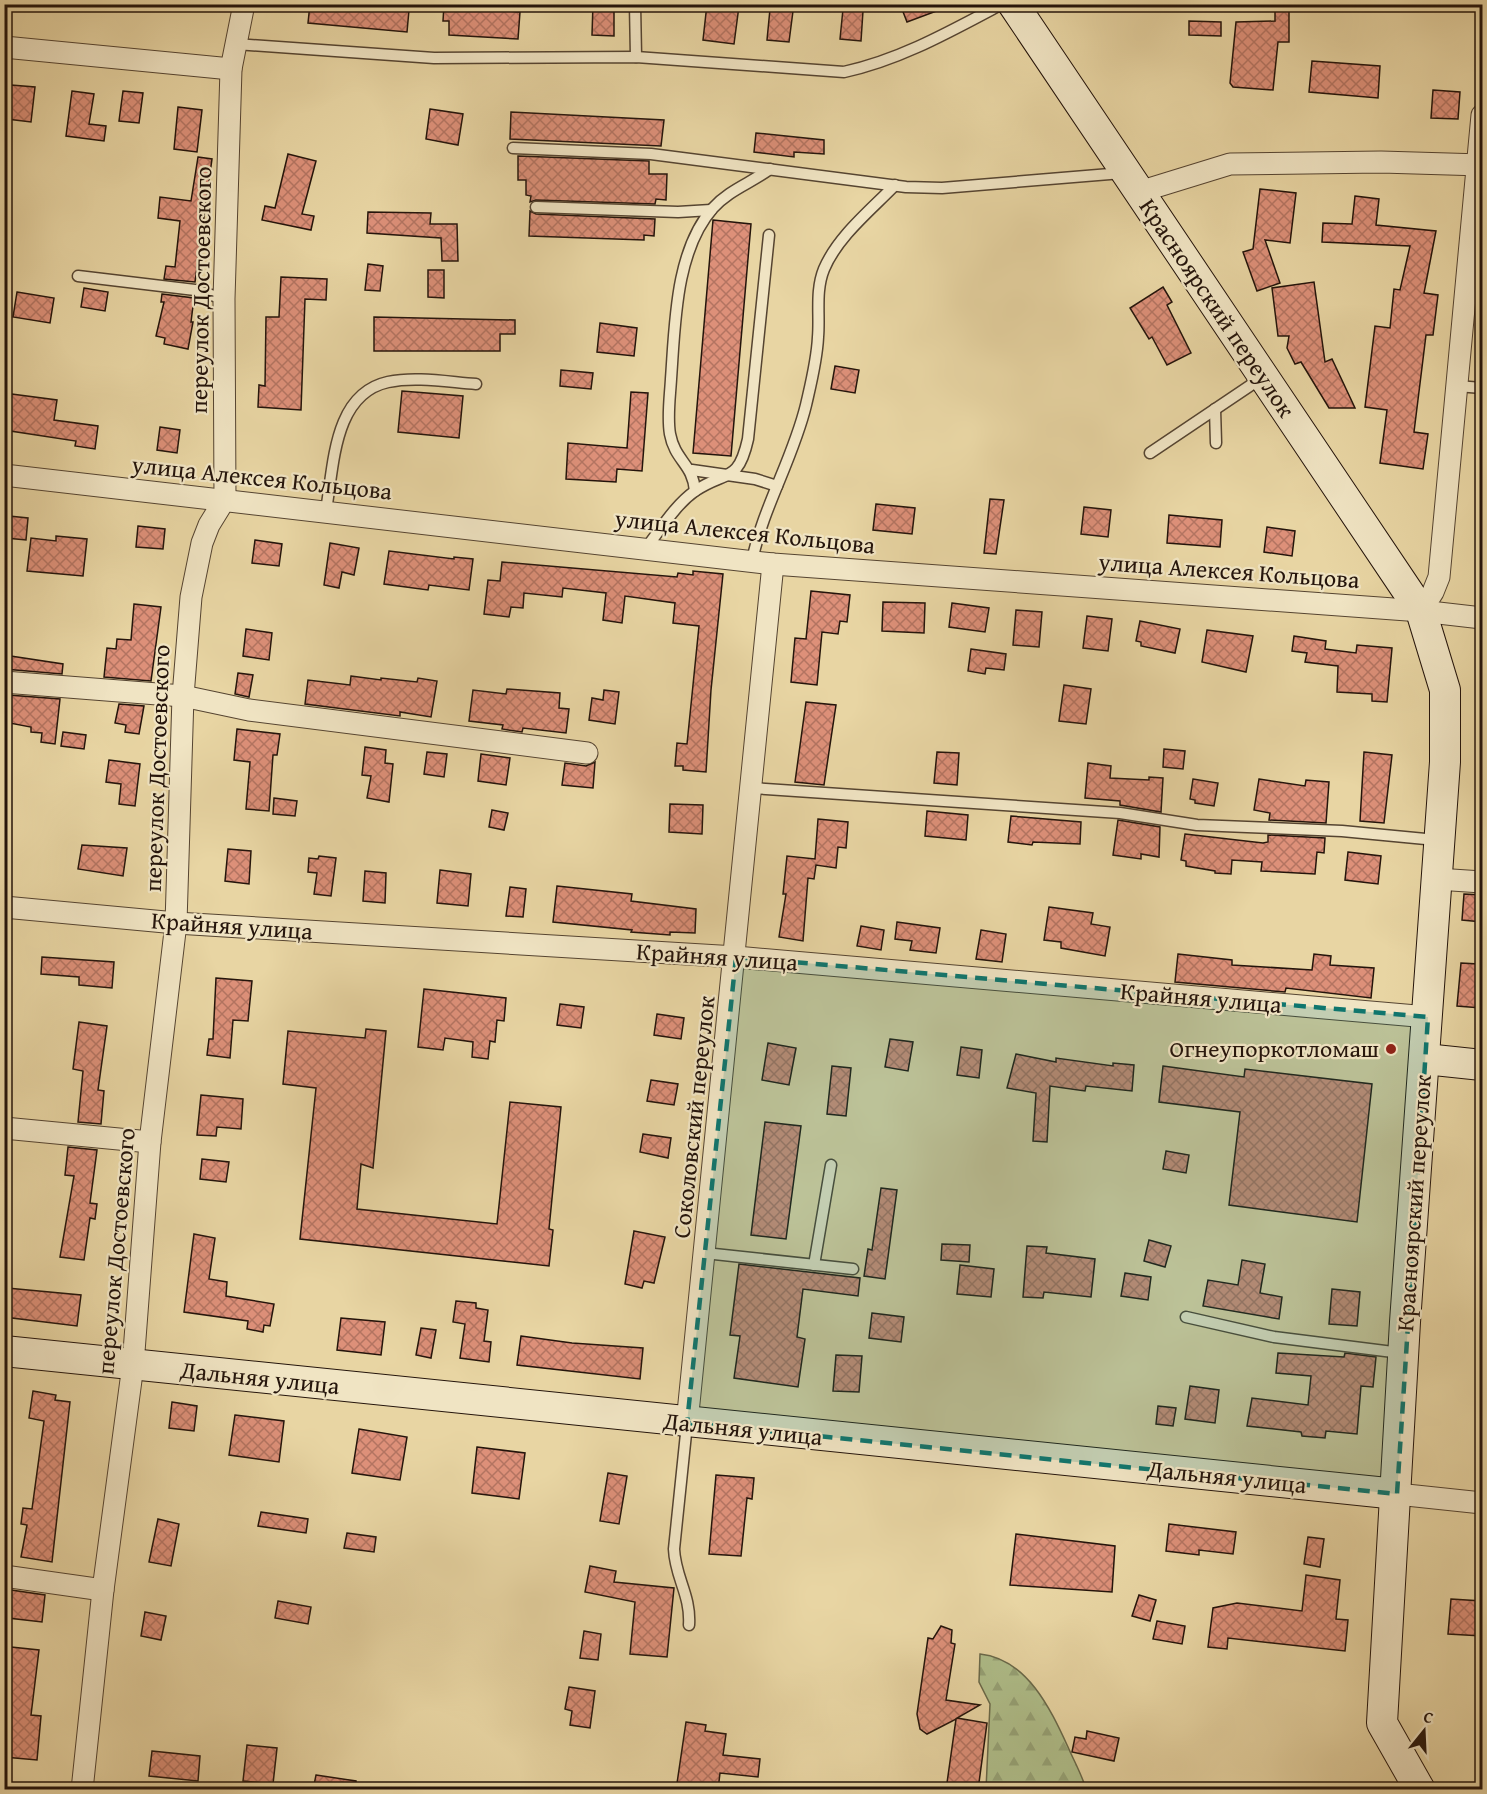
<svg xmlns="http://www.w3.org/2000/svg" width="1487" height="1794" viewBox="0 0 1487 1794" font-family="'Gentium Book Plus',serif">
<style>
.forest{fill:url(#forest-firs);stroke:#6a694a;stroke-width:1.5}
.building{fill:url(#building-cross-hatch);stroke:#24140b;stroke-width:1.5}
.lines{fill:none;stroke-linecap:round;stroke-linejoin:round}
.lane-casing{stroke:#554431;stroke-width:13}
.street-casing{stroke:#554431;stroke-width:23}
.secondary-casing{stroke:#24140b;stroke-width:32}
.lane{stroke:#f0e4c3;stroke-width:10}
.street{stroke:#f0e4c3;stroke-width:21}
.secondary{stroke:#f0e4c3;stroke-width:30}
.marked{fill:#0f766e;fill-opacity:0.2;stroke:#0f766e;stroke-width:4.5;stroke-dasharray:12 8;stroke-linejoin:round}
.poi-dot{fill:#8f2418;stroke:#f0e4c3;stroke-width:2}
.labels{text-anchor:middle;stroke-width:4.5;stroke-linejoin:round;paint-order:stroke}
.street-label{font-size:24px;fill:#24140b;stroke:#f0e4c3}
.poi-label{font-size:24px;fill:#24140b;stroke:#f0e4c3;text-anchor:end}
</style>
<defs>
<pattern id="forest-firs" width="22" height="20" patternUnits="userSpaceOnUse" patternTransform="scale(1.5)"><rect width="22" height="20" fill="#afbe8a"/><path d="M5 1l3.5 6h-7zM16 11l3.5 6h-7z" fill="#96a276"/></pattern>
<pattern id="building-cross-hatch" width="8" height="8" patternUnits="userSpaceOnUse" patternTransform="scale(1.5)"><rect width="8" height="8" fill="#dd9079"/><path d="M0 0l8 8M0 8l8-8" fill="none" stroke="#b37461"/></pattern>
</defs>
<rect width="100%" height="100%" fill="#e8d5a3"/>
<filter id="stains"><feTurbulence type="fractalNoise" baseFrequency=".00333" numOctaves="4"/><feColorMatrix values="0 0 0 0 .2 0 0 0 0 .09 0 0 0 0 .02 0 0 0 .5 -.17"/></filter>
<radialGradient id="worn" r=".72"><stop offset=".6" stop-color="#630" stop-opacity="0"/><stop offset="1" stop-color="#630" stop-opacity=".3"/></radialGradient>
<path class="forest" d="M980 1654C1027 1659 1050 1708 1068 1747 1074 1761 1082 1775 1086 1789H986L990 1704 979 1682Z"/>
<g class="building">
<path d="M310 4H352L409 10 407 32 308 23Z"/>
<path d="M593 4H614V36L592 35Z"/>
<path d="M707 4 739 6 734 44 703 40Z"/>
<path d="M900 4H950V6L907 22Z"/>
<path d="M444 5 520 12 518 39 449 35V21H443Z"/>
<path d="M1275 6 1289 7V42H1278L1273 90 1233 87 1230 83 1236 22 1275 21Z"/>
<path d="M770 9 793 11 789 42 767 40Z"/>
<path d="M843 9 863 11 861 41 840 39Z"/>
<path d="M1189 21 1221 22V36L1189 35Z"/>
<path d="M1312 61 1380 66 1378 98 1309 92Z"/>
<path d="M11 85 35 87 31 122 7 119Z"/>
<path d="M1433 90 1460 92 1458 119 1431 118Z"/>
<path d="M72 91 94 94 89 124 106 126 104 141 66 136Z"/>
<path d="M123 91 143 93 139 123 119 121Z"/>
<path d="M178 107 202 110 197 152 174 149Z"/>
<path d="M430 109 463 114 458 145 426 139Z"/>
<path d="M511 112 664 120 661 146 510 139Z"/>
<path d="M756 133 824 140V154L794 152V157L754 152Z"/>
<path d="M288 154 316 161 302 214 314 216 311 230 262 220 265 206 275 208Z"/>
<path d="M518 156 649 161V174H667L666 200 656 199 655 204 536 200 530 202 531 196 526 195V180H518Z"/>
<path d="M198 157 212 159 195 282 164 279 166 266 175 267 180 221 158 218 160 197 191 201Z"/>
<path d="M1260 189 1296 193 1290 243 1265 240 1280 283 1257 291 1243 252 1253 249Z"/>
<path d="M1355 196 1379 199 1376 225 1436 231 1424 293 1438 295 1433 335H1426L1414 432 1428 434 1423 469 1380 463 1387 410 1365 407 1375 326 1390 328 1394 289 1400 290 1410 246 1322 242 1323 223 1352 224Z"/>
<path d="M530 211 536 214 655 219 654 236 644 235V240L529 236Z"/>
<path d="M368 212 431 213 430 224H457L458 261H442L441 238 367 233Z"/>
<path d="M713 220 751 224 731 456 693 453Z"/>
<path d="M368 264 383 266 380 291 365 290Z"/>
<path d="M428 270H444V298L428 297Z"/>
<path d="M281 277 327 279 326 300 305 299 301 410 258 407 259 385 265 386 266 317H279Z"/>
<path d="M1314 282 1325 362 1332 359 1355 408H1329L1301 362 1295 364 1287 348 1289 336H1278L1272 288Z"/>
<path d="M1163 287 1172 302 1167 305 1191 353 1167 365 1152 337 1149 339 1130 308Z"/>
<path d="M84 288 108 292 105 311 81 307Z"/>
<path d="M17 292 54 298 50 323 13 317Z"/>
<path d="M162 294 194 298 191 322H193L188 349 164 344 165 338 156 336 164 302H161Z"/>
<path d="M374 317 515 320V334H500V351H374Z"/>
<path d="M600 323 637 328 634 356 597 352Z"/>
<path d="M835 366 859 370 855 393 831 389Z"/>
<path d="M561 370 593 373 591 389 560 386Z"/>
<path d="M402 391 463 396 459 438 398 432Z"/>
<path d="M631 392 648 393 642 471 617 469 616 482 566 479 568 443 627 448Z"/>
<path d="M4 393 57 400 54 420 98 426 95 449 75 446 76 441 4 430Z"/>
<path d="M160 427 180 430 177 453 157 450Z"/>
<path d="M990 499 1004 500 996 554 984 553Z"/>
<path d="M876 504 915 508 912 534 873 530Z"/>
<path d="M1084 507 1111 510 1108 537 1081 534Z"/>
<path d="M1169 515 1222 520 1220 547 1167 543Z"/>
<path d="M9 516 28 518 26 540 6 538Z"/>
<path d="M138 526 165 529 163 549 136 547Z"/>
<path d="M1267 527 1295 531 1292 556 1264 552Z"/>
<path d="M56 536 87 539 83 576 27 571 31 538 56 541Z"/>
<path d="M255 540 282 544 279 566 252 563Z"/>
<path d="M330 543 359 548 354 575 342 572 339 588 324 585Z"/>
<path d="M389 551 454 559V557L473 559 469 590 429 585 428 590 384 584Z"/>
<path d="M502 562 677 577 678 573 693 575V571L723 574 711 690 706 772 683 770V766H675L677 743 687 744 699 626 673 623 675 603 625 596 622 623 603 620 606 593 563 588 562 597 524 593 523 608 511 607 509 617 484 614 488 580 500 581Z"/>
<path d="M811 591 850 595 847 622 840 621 838 634 822 632 817 685 791 682 795 638 806 639Z"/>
<path d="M883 602 925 603 924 633 882 631Z"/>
<path d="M952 603 989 608 985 632 949 627Z"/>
<path d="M134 604 161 607 151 681 104 677 107 648 116 649 117 639 131 640Z"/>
<path d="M1016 610 1042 612 1039 647 1013 645Z"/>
<path d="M1087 616 1112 619 1108 651 1083 648Z"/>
<path d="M1140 621 1180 629 1175 653 1141 646V642L1136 641Z"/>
<path d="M246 629 272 633 269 660 243 656Z"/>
<path d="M1207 630 1253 636 1246 672 1202 662Z"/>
<path d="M1294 636 1326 641 1325 649 1356 653 1357 645 1392 648 1387 702 1372 701V694L1337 692 1338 666 1305 662 1307 653 1292 651Z"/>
<path d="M971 649 1006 654 1004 670 986 668 985 674 968 671Z"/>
<path d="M4 655 63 664 62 674 4 669Z"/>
<path d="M238 673 253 675 249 697 235 694Z"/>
<path d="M351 676 381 680V678L417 682 418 678 437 681 431 717 400 712V716L305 704 308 680 350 685Z"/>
<path d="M1064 685 1091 689 1086 724 1059 721Z"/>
<path d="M507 689 560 693 559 708 569 709 566 733 523 728 522 732 502 729 503 725 469 721 473 690 506 694Z"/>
<path d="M604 690 619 692 615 724 589 720 592 698 603 700Z"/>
<path d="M8 695 60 699 55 744 41 742 42 733 31 732V727L4 722Z"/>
<path d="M806 702 836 705 824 785 795 782Z"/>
<path d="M119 704 144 706 139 734 125 732 126 725 115 723Z"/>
<path d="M237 729 280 734 277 755H273L269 811 246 809 250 762 234 760Z"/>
<path d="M63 732 86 735 84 749 61 746Z"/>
<path d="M365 747 386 750 385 763 393 764 389 802 367 798 371 776 362 775Z"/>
<path d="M1164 749 1185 751 1183 769 1163 767Z"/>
<path d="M427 752 447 754 444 777 424 774Z"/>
<path d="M937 752 959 753 957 785 934 783Z"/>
<path d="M1364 752 1392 755 1384 823 1360 821Z"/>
<path d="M481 754 510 758 506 785 478 781Z"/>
<path d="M109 760 140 764 135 806 119 804 121 784 106 782Z"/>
<path d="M595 762 593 788 562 785 565 763 586 766Z"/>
<path d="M1088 763 1111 766 1110 778 1149 780V777L1163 778 1161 812 1120 805V801L1085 798Z"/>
<path d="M1193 779 1218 783 1214 806 1195 803V800L1190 799Z"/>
<path d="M1259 779 1305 786 1306 780 1329 782 1326 823 1269 820 1270 813 1254 810Z"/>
<path d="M274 798 297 801 295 816 273 814Z"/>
<path d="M670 804 703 805 702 834 669 832Z"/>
<path d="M492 810 508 813 504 830 489 827Z"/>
<path d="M927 811 968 815 966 840 925 836Z"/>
<path d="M1011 816 1081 822 1080 844 1033 842 1032 845 1008 842Z"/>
<path d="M818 819 848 822 846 848 838 847 836 868 816 865 814 879 808 878 803 941 779 937 786 894H783L787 856 815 859Z"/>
<path d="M1118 820 1160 827 1159 857 1141 854V859L1113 855Z"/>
<path d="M1185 834 1263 843 1268 842V835L1325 838 1324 853 1317 852 1315 874 1261 871 1262 862 1232 860 1231 874 1215 873V871L1186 866V861L1181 860Z"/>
<path d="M82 845 127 848 123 876 78 869Z"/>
<path d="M228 849 251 851 249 884 225 881Z"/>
<path d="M1348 852 1381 856 1378 884 1345 880Z"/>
<path d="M319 856 336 858 331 896 314 894 317 873 308 872 309 858 318 859Z"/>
<path d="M440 870 471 874 468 906 437 903Z"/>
<path d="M365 871 386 873 385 903 363 901Z"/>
<path d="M557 886 632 894 631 901 696 909 695 933 670 932V935L631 932 632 930 553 922Z"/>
<path d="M510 887 526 889 523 917 506 916Z"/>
<path d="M1464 894 1482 895V922L1462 920Z"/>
<path d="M1049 907 1093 913 1091 924 1110 927 1105 956 1061 948V942L1044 940Z"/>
<path d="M897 922 940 928 936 953 910 950 912 941 895 939Z"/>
<path d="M861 926 884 930 881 950 857 946Z"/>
<path d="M981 930 1006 934 1002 962 976 959Z"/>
<path d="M1178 954 1232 960V965L1312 970 1314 954 1331 956 1330 965 1374 968 1371 998 1286 988 1285 992 1175 982Z"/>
<path d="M42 957 114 962 112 988 79 985V977L41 974Z"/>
<path d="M1461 963 1478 964 1477 967 1482 968 1481 1008 1457 1006Z"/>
<path d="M216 978 252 981 248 1021 233 1020 230 1058 207 1055 209 1039H213Z"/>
<path d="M424 989 506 998 504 1021 497 1020 495 1042 490 1041 488 1059 472 1057 473 1042 445 1038 443 1050 418 1047Z"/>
<path d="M560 1004 584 1007 581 1028 557 1025Z"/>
<path d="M657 1014 684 1018 681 1039 654 1035Z"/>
<path d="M79 1022 107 1026 98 1090 104 1091 101 1124 78 1122 83 1071 73 1069Z"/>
<path d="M366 1029 386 1031 373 1168 361 1164 357 1209 497 1224 510 1102 561 1107 549 1229 553 1230 549 1266 300 1239 316 1088 283 1084 288 1031 365 1038Z"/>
<path d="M890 1039 913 1042 908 1071 885 1067Z"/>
<path d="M768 1043 796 1048 789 1085 762 1080Z"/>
<path d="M961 1047 982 1050 979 1078 957 1075Z"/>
<path d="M1016 1054 1056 1062V1058L1113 1066V1063L1134 1065 1132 1091 1086 1086 1085 1091 1050 1086 1047 1142 1033 1141 1036 1093 1007 1088Z"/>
<path d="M832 1066 851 1068 846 1116 827 1114Z"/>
<path d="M1163 1066 1244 1077 1245 1069 1372 1084 1357 1222 1229 1205 1240 1112 1159 1102Z"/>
<path d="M651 1080 678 1084 674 1105 647 1101Z"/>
<path d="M201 1095 243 1099 241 1129 217 1127 216 1136 197 1135Z"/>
<path d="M765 1122 801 1126 786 1239 751 1235Z"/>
<path d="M643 1134 671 1138 668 1158 640 1152Z"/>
<path d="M68 1147 97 1150 90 1203 97 1204 95 1219 90 1218 84 1260 60 1257 74 1176 65 1175Z"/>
<path d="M1166 1151 1189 1155 1186 1173 1163 1169Z"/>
<path d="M202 1159 229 1162 226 1182 200 1179Z"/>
<path d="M881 1188 897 1190 885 1279 864 1276 868 1249 872 1250Z"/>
<path d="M634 1231 665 1237 654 1283 644 1281 642 1288 625 1284Z"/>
<path d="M194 1234 215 1238 209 1279 227 1282 226 1296 274 1304 270 1326 264 1325 263 1332 247 1329 248 1321 184 1312Z"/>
<path d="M1149 1240 1171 1246 1165 1267 1144 1261Z"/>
<path d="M942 1244 970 1245 969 1262 941 1260Z"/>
<path d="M1027 1246 1047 1247 1046 1253 1095 1259 1091 1297 1044 1292 1043 1298 1023 1297Z"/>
<path d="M1242 1260 1265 1264 1260 1293 1282 1297 1279 1319 1203 1306 1208 1280 1238 1285Z"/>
<path d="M739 1264 860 1278 858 1296 803 1289 797 1337 805 1339 798 1387 734 1378 740 1336 730 1335Z"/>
<path d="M960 1265 994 1269 991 1297 957 1294Z"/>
<path d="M1125 1273 1151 1277 1148 1300 1121 1296Z"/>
<path d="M7 1288 81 1295 77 1326 4 1317Z"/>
<path d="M1332 1289 1360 1292 1357 1326 1329 1324Z"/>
<path d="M456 1301 476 1303V1308L488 1310 484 1341 491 1342 489 1362 460 1358 465 1324 453 1322Z"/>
<path d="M872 1313 904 1317 901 1342 869 1338Z"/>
<path d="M341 1318 385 1322 381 1355 337 1350Z"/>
<path d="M421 1328 436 1330 431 1358 416 1355Z"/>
<path d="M521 1336 572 1343 643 1348 640 1379 517 1365Z"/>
<path d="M1278 1353 1344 1357 1345 1353 1376 1357 1373 1387 1361 1386 1357 1434 1326 1431 1325 1438 1302 1436 1301 1432 1247 1426 1252 1398 1308 1405 1311 1376 1276 1373Z"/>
<path d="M836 1355 862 1356 859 1392 833 1391Z"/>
<path d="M1190 1386 1219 1390 1215 1423 1185 1419Z"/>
<path d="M33 1391 56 1395 55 1400 70 1402 52 1562 21 1557 27 1525 21 1524 23 1508 32 1509 44 1421 29 1418Z"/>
<path d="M172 1402 197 1406 194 1431 169 1428Z"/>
<path d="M1158 1406 1176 1408 1173 1426 1156 1424Z"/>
<path d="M235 1415 284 1421 279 1462 229 1455Z"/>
<path d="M359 1429 407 1437 400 1480 352 1473Z"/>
<path d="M477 1447 525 1453 519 1499 472 1493Z"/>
<path d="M608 1473 627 1476 619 1524 600 1521Z"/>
<path d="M716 1475 754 1478 752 1499 747 1498 741 1556 709 1554Z"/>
<path d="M261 1512 308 1519 306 1533 258 1526Z"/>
<path d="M158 1519 179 1524 171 1566 149 1562Z"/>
<path d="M1169 1524 1236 1532 1233 1554 1199 1550V1555L1166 1551Z"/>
<path d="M347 1533 376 1537 374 1552 344 1548Z"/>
<path d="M1016 1534 1115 1546 1112 1592 1010 1585Z"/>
<path d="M1308 1537 1324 1539 1320 1567 1304 1564Z"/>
<path d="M590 1566 616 1571 614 1582 674 1588 667 1657 630 1654 635 1602 585 1592Z"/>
<path d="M1306 1575 1340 1580 1336 1619 1348 1620 1345 1651 1228 1638 1227 1649 1208 1647 1213 1608 1237 1603 1302 1611Z"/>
<path d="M11 1590 45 1595 42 1622 8 1618Z"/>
<path d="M1139 1595 1156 1600 1150 1621 1132 1616Z"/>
<path d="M1451 1599 1482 1601V1636L1448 1634Z"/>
<path d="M278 1601 311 1607 308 1624 275 1618Z"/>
<path d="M145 1612 166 1616 161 1640 141 1636Z"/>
<path d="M1157 1621 1185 1626 1182 1644 1153 1639Z"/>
<path d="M941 1626 952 1630 951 1643 955 1644 946 1700 980 1705 957 1718 987 1723 978 1790H946L956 1719 927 1734 920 1729 917 1714 928 1638 933 1639Z"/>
<path d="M584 1631 601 1634 598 1660 580 1658Z"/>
<path d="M11 1647 39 1650 31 1715 41 1716 37 1760 4 1757V1676H8Z"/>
<path d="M569 1687 595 1691 590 1728 570 1725 572 1711 565 1709Z"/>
<path d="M686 1722 706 1725 705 1731 726 1734 723 1755 760 1759 758 1777 720 1773 718 1790H676Z"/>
<path d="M1087 1731 1119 1738 1114 1761 1072 1752 1075 1737 1086 1739Z"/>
<path d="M247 1745 277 1748 273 1784 243 1781Z"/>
<path d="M152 1751 200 1756 198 1781 149 1776Z"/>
<path d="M316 1775 356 1781V1790H313Z"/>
</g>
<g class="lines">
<g class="lane-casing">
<g id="lane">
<path d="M635 4 636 57"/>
<path d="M236 44 434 58 636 57 844 72C900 60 951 31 1002 4"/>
<path d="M513 148 651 154 906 187 942 188 1122 173"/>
<path d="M536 207 678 212 711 210"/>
<path d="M78 276 195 290 224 299"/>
<path d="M1457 386 1482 388"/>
<path d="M1215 409 1216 443"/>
<path d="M1150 453 1263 377"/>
<path d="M692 470 755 479 777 486"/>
<path d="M695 491C693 464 675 461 670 434 667 417 670 397 671 379 675 325 675 251 713 208 729 190 751 183 770 169"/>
<path d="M326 510C334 466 333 394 388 382 415 376 448 382 476 384"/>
<path d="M646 548C661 529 675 505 695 491 726 470 738 484 748 439L769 235"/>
<path d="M752 561C763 507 793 459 806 405 811 383 817 360 818 337 820 315 815 291 824 269 838 236 871 210 895 185"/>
<path d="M752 788 1120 813 1197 825 1342 831 1436 840"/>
<path d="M705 1253 853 1269"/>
<path d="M814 1265 831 1165"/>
<path d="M1186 1317 1274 1337 1401 1353"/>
<path d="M687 1424 674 1549C675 1577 691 1595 689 1625"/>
</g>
</g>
<g class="street-casing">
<g id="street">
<path d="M4 47 231 69"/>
<path d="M1139 192 1230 164 1381 162 1482 165"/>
<path d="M4 475 773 564 1421 611 1482 618"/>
<path d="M1421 611 1433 592 1439 577 1482 115"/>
<path d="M4 682 183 696 249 710 587 753"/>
<path d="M1437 879 1482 882"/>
<path d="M4 907 176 923 736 957 1428 1017"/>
<path d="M4 1128 150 1142"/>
<path d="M687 1423 773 564"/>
<path d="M1397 1494 1482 1503"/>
<path d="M4 1576 103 1590"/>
<path d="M82 1790 103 1590 133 1365 150 1142 176 923 183 696 191 597 202 543 209 525 225 499 224 299 231 69 244 4"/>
</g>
</g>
<g class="secondary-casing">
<g id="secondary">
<path d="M1013 4 1421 611 1445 690V762L1405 1322 1382 1723 1420 1790"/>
<path d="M1425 1059 1482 1065"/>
<path d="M4 1351 1397 1494"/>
</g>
</g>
<use href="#lane" class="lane"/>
<use href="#street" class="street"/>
<use href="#secondary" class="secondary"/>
</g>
<path class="marked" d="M736 957 1428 1017 1397 1494 687 1423Z"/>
<circle class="poi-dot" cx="1391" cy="1049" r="6"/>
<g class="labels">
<g class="street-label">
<text transform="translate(201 290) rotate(-89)" y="8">переулок Достоевского</text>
<text transform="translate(1217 308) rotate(56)" y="8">Красноярский переулок</text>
<text transform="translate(262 478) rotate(6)" y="8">улица Алексея Кольцова</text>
<text transform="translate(745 532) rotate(6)" y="8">улица Алексея Кольцова</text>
<text transform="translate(1229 571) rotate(4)" y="8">улица Алексея Кольцова</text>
<text transform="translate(157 768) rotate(-88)" y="8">переулок Достоевского</text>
<text transform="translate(232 926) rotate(4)" y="8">Крайняя улица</text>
<text transform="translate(717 957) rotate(4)" y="8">Крайняя улица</text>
<text transform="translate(1201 998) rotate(5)" y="8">Крайняя улица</text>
<text transform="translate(694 1117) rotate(-84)" y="8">Соколовский переулок</text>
<text transform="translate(1414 1203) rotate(-86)" y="8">Красноярский переулок</text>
<text transform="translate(116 1251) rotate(-85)" y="8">переулок Достоевского</text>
<text transform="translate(260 1378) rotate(6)" y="8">Дальняя улица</text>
<text transform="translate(743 1429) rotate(6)" y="8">Дальняя улица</text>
<text transform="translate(1227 1477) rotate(6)" y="8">Дальняя улица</text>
</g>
<g class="poi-label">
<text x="1379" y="1057">Огнеупоркотломаш</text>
</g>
</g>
<rect width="1487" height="1794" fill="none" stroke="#e8d5a3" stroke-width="24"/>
<rect x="6" y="6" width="1475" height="1782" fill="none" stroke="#24140b" stroke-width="3"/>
<rect x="12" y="12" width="1463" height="1770" fill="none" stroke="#24140b" stroke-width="1.5"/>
<g transform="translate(1424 1731) rotate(18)" stroke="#f0e4c3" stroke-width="4.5" paint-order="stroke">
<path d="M0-4.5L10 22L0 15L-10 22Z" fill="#24140b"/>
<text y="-9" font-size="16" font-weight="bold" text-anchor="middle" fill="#24140b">С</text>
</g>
<rect width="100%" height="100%" filter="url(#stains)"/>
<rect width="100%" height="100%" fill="url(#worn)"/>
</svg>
